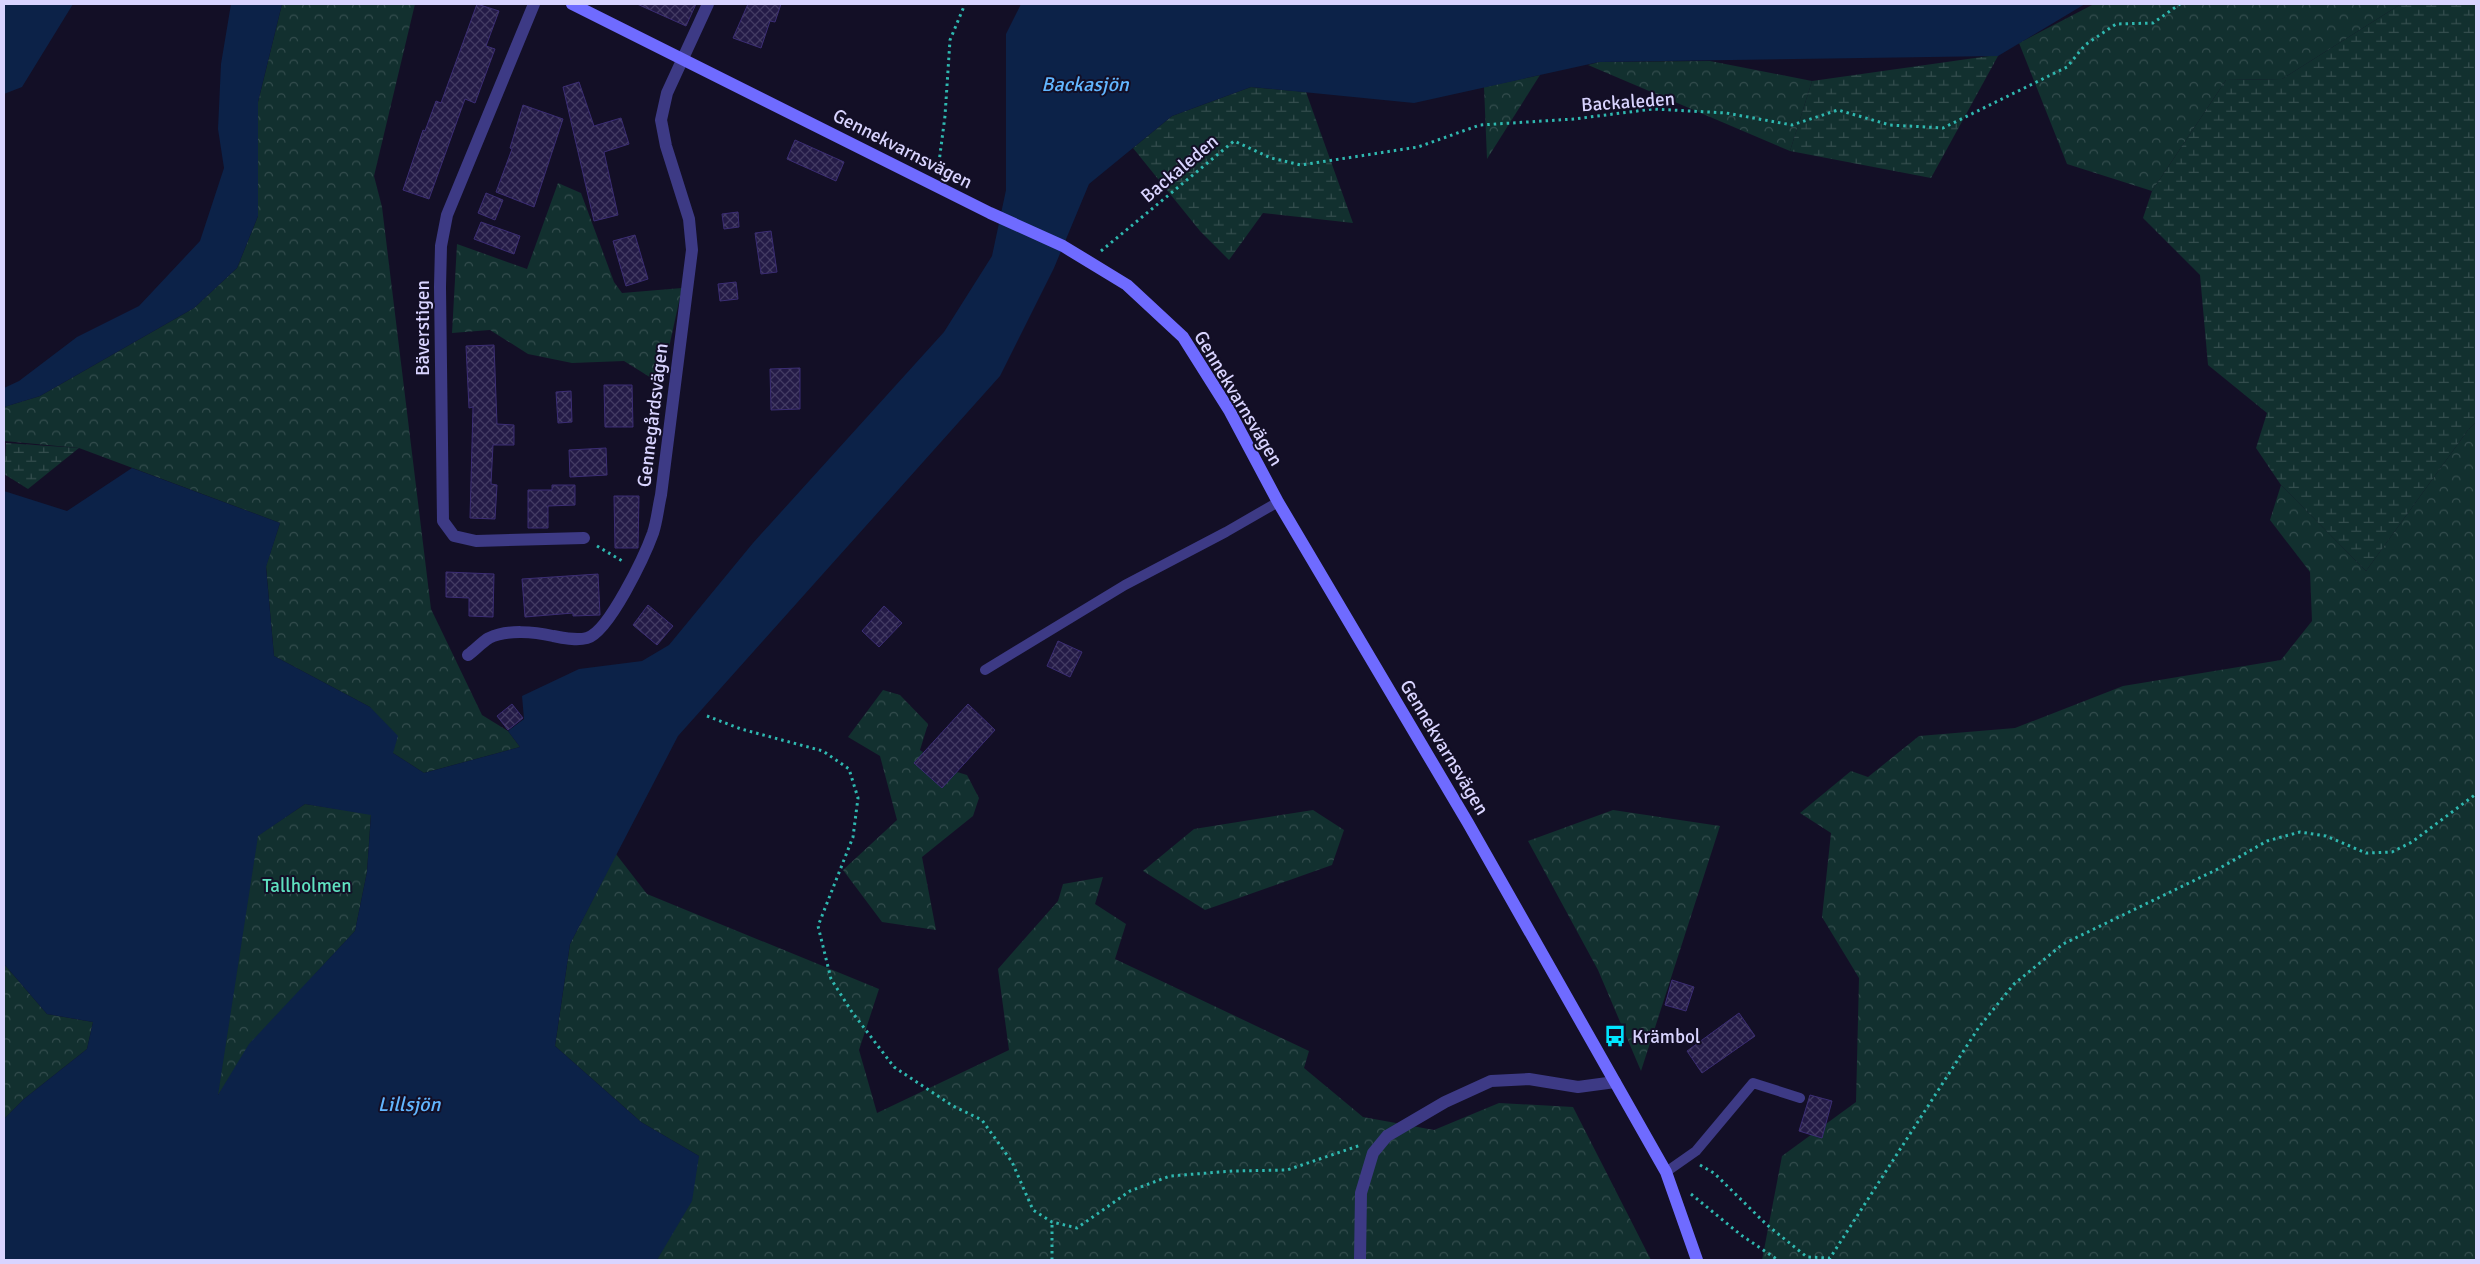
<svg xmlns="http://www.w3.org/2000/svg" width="2480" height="1264" viewBox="0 0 2480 1264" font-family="Signika,sans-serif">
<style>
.forest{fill:url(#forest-crowns)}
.wetland{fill:url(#wetland-marsh)}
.water{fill:#0c2248;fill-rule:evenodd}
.building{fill:url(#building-cross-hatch);stroke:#3b2d73}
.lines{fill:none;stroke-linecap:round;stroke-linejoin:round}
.path{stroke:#2fb8b0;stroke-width:3;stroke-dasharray:2.5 4;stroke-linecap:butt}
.lane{stroke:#3d3a85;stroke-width:10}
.street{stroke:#3d3a85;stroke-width:12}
.secondary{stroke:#6f6bff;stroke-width:12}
.labels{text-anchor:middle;stroke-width:4;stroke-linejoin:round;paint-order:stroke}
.street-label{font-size:19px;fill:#d9d4ff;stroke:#130f26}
.park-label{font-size:19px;fill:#5fe0c0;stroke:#130f26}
.poi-label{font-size:19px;fill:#d9d4ff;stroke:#130f26;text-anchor:start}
.water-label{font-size:20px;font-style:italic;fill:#62b6ff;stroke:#130f26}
</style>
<defs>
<pattern id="forest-crowns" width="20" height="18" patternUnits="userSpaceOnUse" patternTransform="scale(1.25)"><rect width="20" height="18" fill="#12302f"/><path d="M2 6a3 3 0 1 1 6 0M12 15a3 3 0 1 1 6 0" fill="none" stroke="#344d4e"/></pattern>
<pattern id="wetland-marsh" width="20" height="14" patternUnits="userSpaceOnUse" patternTransform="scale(1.25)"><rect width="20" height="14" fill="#12302f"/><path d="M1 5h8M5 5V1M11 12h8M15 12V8" fill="none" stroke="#344d4e"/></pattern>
<pattern id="building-cross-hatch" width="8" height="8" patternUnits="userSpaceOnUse" patternTransform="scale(1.25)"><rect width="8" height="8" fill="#241b47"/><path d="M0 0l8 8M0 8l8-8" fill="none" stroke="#433b63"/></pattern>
</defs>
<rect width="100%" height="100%" fill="#130f26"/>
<g class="forest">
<path d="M282 4H415L374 176 382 207 431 609 482 715 508 731 520 747 424 773 393 753 370 707 274 656 266 566 280 523 79 448 4 441V407L40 396 194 308 237 268 258 216V102Z"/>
<path d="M2094 4H2401L2282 79 2226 80 2152 191 2067 164 2019 43Z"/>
<path d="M1710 61 1812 81 1790 151 1588 65 1599 62Z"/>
<path d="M1540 75 1487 159 1484 87Z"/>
<path d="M558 183 581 193 614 282 622 293 682 288 661 384 624 361 572 363 528 354 490 330 452 333 457 244 527 269Z"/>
<path d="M2476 422V1260H1762L1782 1156 1856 1102 1859 978 1822 917 1831 833 1800 813 1851 771 1868 777 1919 736 2015 728 2123 686 2281 660 2312 621 2310 572 2270 520 2281 485 2366 571 2468 430Z"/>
<path d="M883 690 900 695 928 724 920 750 950 770 967 775 979 798 973 816 922 857 936 930 882 922 843 870 897 820 880 756 848 737Z"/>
<path d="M305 804 371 814 367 872 355 931 316 973 217 1096 257 836Z"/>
<path d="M1313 810 1344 830 1332 865 1205 910 1143 871 1194 829Z"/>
<path d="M1613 810 1720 826 1641 1071 1598 970 1528 841Z"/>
<path d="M616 854 647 894 879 989 859 1050 877 1113 1009 1050 998 969 1058 901 1063 884 1103 877 1095 904 1126 924 1115 959 1309 1051 1304 1068 1363 1117 1434 1130 1499 1103 1573 1107 1651 1260H657L699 1156 641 1122 555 1046 570 944Z"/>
<path d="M4 964 47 1014 93 1022 87 1049 24 1099 4 1119Z"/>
</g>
<g class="wetland">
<path d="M2401 4H2476V422L2468 430 2366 571 2281 485 2256 448 2267 413 2208 365 2200 275 2143 218 2152 191 2226 80 2282 79Z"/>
<path d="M1989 56H1998L1931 178 1790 151 1812 81Z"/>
<path d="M1251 87 1306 92 1353 223 1263 213 1229 260 1200 231 1133 148 1172 116Z"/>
<path d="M6 443 79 448 28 489 4 474Z"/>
</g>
<g class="water">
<path d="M4 4H73L22 87 4 94Z"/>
<path d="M231 4H282L258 102V216L237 268 194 308 40 396 4 407V388L19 381 77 337 139 306 200 241 224 168 218 129 221 64Z"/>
<path d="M1021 4H2085L1998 56 1599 62 1414 103 1251 87 1172 116 1089 184 1054 268 1000 376 678 736 570 944 555 1046 641 1122 699 1156 692 1201 657 1260H4V1119L24 1099 87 1049 93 1022 47 1014 4 964V491L67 511 132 468 280 523 266 567 274 656 370 707 398 736 393 753 424 773 520 747 508 731 524 719 522 696 579 669 642 661 669 645 753 543 944 332 992 256 1006 190V34ZM305 804 371 815 367 872 355 931 249 1044 218 1095 258 836Z"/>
</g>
<g class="building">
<path d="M477 4 499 11 486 46 495 49 475 103 465 99 429 199 403 190 423 130 425 131 436 101 441 103Z"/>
<path d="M637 4H696L686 26Z"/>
<path d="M748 4H781L775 22 770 21 761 48 733 38Z"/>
<path d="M579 82 594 126 621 118 629 144 604 152 618 215 594 221 563 87Z"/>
<path d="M523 105 563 119 534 207 496 192 512 149 510 148Z"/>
<path d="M795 140 844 162 836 181 787 159Z"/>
<path d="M486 193 503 200 495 220 478 213Z"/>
<path d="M738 212 739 227 724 229 722 214Z"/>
<path d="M481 222 520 236 514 254 474 239Z"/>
<path d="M771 231 777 272 761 274 755 233Z"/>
<path d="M635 235 648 279 626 286 613 241Z"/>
<path d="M736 282 738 299 720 301 718 284Z"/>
<path d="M494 345 497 424 514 425V445H493L491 484 497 485 495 519 470 518 473 407 469 408 466 346Z"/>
<path d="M800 368V409L771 410 770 369Z"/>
<path d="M604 385H632L633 427H605Z"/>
<path d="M571 391 572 422 558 423 556 392Z"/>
<path d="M606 448 607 475 570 477 569 450Z"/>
<path d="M552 485H575V505L548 506V528H528V490H552Z"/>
<path d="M614 496H639L638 548H615Z"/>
<path d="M446 572 494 574 493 617 469 616V598L446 597Z"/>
<path d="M598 574 600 615 573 616V613L525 617 522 579Z"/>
<path d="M648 605 673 626 657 645 633 625Z"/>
<path d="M884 606 902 623 879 647 862 631Z"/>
<path d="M1058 641 1082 652 1070 677 1047 666Z"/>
<path d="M512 704 523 718 508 730 497 716Z"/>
<path d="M968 704 995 730 942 788 914 763Z"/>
<path d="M1672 980 1694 987 1686 1011 1665 1005Z"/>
<path d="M1739 1013 1755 1036 1702 1073 1687 1051Z"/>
<path d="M1810 1095 1832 1101 1822 1138 1799 1131Z"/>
</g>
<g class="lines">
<g class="path">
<path d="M938 170 945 116 950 40 965 4"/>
<path d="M1101 251 1234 141 1271 158 1301 165 1418 147 1480 125 1574 119 1653 109 1726 113 1792 125 1838 110 1890 125 1943 128 2067 67 2085 45 2116 24 2153 23 2180 4"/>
<path d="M597 546 624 562"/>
<path d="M707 716 741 729 823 751 849 769 858 798 853 837 818 926 831 979 852 1012 894 1067 953 1106 982 1120 1012 1162 1033 1210 1052 1222 1077 1228 1130 1191 1170 1176 1233 1171 1287 1170 1361 1145"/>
<path d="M1700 1165 1714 1173 1767 1225 1807 1257 1830 1258 1979 1027 2014 984 2063 944 2220 868 2267 841 2300 832 2326 836 2366 853 2392 852 2412 842 2476 794"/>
<path d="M1691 1194 1741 1235 1778 1260"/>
<path d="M1052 1260V1222"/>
</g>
<g class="lane">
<path d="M985 670 1125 585 1226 532 1278 502"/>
<path d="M1666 1172 1696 1151 1753 1083 1800 1098"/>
</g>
<g class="street">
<path d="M534 4 447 215 441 246 440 287 443 521 454 536 476 541 584 538"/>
<path d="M468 655C475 650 482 642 489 638 507 629 535 632 553 636 564 638 576 641 587 638 609 632 645 555 653 533 657 521 658 508 661 495L692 250 689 219 666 146 661 120 667 93 708 4"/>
<path d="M1360 1260 1361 1193 1373 1153 1387 1136 1445 1102 1491 1081 1529 1079 1578 1087 1615 1082"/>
</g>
<path class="secondary" d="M572 4 990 213 1063 246 1127 285 1183 337 1229 410 1278 502 1468 823 1666 1172 1697 1260"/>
</g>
<defs>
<g id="bus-bare" transform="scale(1.725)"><path d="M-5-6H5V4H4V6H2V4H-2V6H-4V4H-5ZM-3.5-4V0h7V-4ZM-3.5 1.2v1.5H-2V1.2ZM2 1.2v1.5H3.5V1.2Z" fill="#00e5ff" stroke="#130f26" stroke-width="2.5" paint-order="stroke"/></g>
</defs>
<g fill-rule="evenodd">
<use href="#bus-bare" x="1615" y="1036"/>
</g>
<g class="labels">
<g class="street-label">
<text transform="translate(1628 101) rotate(-4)" y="7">Backaleden</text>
<text transform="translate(903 148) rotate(27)" y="7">Gennekvarnsvägen</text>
<text transform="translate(1179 168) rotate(-40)" y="7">Backaleden</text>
<text transform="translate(422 328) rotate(-90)" y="7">Bäverstigen</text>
<text transform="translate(1239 398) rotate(59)" y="7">Gennekvarnsvägen</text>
<text transform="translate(652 415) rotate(-83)" y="7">Gennegårdsvägen</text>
<text transform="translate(1445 747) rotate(59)" y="7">Gennekvarnsvägen</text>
</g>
<g class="park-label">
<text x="307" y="892">Tallholmen</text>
</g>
<g class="poi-label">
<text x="1632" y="1043">Krämbol</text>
</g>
<g class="water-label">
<text x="1085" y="91">Backasjön</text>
<text x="409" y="1111">Lillsjön</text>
</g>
</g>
<rect width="2480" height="1264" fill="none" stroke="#d9d4ff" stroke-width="10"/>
</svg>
